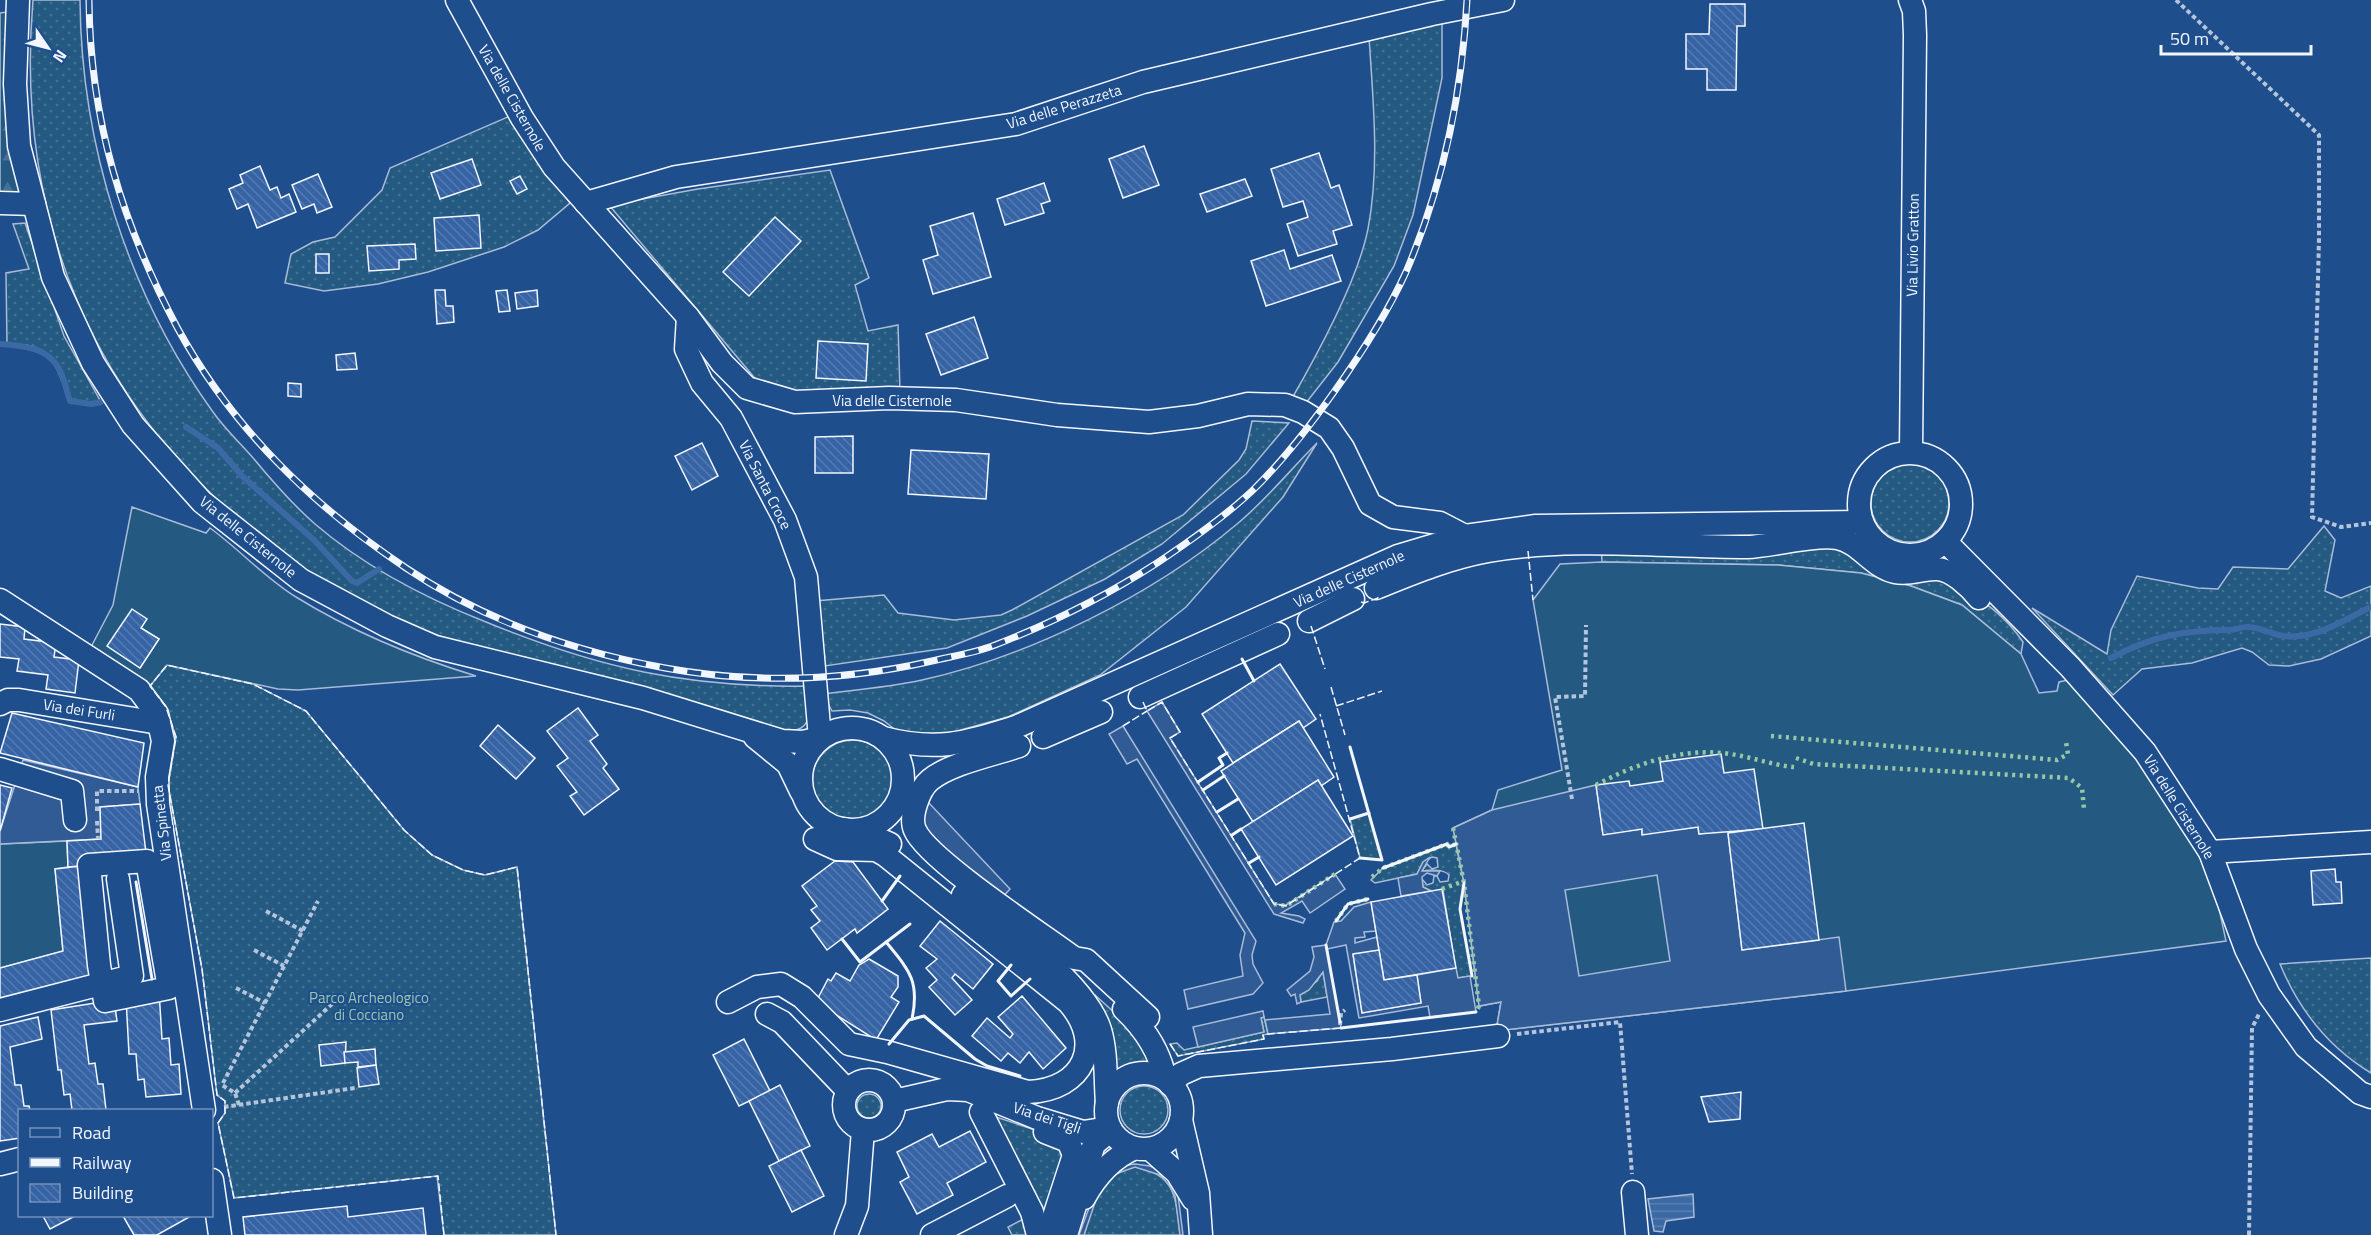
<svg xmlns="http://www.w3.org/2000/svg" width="2371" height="1235" viewBox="0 0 2371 1235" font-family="'Titillium Web',sans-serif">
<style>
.grass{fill:url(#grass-dots);stroke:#a8bbd7;stroke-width:1.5}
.forest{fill:url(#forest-firs);stroke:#a8bbd7;stroke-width:1.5}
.garden{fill:#245a82;stroke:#a8bbd7;stroke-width:1.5;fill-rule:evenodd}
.parking{fill:#305b95;stroke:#a8bbd7;stroke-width:1.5;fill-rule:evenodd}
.water{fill:url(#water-rules);stroke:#a8bbd7;stroke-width:1.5}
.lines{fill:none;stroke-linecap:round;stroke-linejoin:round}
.stream{stroke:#3b69a3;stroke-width:6}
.building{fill:url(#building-back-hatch);stroke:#f2f6ff;stroke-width:1.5}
.minor-casing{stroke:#f2f6ff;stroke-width:25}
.path{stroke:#b3c4dc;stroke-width:4;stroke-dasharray:4.5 3;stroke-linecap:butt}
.minor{stroke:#1f4e8c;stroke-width:22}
.rail-casing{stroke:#f2f6ff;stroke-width:7}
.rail{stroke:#1f4e8c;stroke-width:4.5;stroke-dasharray:14;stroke-linecap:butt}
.hedge{stroke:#97c8a6;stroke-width:4.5;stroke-dasharray:3 4.5;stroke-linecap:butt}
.fence{stroke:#f2f6ff;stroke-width:1.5;stroke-dasharray:8 3;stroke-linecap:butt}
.wall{stroke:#f2f6ff;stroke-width:3}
.labels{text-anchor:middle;stroke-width:4.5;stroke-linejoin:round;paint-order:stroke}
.street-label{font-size:15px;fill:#f2f6ff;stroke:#1f4e8c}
.park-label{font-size:15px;fill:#97c8a6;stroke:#1f4e8c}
</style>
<defs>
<pattern id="grass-dots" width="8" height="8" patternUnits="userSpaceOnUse" patternTransform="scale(1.5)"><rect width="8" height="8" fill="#245a82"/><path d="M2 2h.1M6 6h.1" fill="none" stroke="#447295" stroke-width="1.8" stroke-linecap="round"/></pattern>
<pattern id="forest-firs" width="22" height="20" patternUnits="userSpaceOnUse" patternTransform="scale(1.5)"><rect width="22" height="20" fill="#245a82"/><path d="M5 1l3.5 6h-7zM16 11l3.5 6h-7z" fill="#447295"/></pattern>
<pattern id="water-rules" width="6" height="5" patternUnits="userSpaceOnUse" patternTransform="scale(1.5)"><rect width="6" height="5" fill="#3b69a3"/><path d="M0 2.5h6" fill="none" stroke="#587fb1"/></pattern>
<pattern id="building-back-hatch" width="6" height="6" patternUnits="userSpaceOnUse" patternTransform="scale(1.5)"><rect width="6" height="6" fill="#3563a3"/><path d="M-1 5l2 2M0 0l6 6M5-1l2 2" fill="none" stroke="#537ab1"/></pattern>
</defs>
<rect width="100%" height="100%" fill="#1f4e8c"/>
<g class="grass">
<path d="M33 0H80C81 145 128 294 213 412 225 429 240 443 254 459 273 482 292 504 315 524 365 567 425 598 486 622 598 668 687 688 809 686 809 698 813 722 801 728 778 740 749 718 727 712 634 686 539 663 445 638 410 626 379 610 346 593 332 585 316 579 302 570 286 559 271 545 256 533 89 399 15 212 33 0Z"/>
<path d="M1442 21V78L1413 215 1394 266 1338 362 1302 408 1291 400C1317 355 1358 279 1368 229 1380 166 1373 100 1369 37Z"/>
<path d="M510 116 570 203 538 230 504 247 428 272 378 284 324 291 285 283 291 254 313 242 335 237 382 190 390 168Z"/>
<path d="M830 170 869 278 855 285 868 331 898 325 900 391 791 394 759 383 609 205 698 189Z"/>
<path d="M25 223 64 336 101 402 91 404 70 401C55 368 55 340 7 345L6 273 29 269 13 224Z"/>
<path d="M1252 421 1289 423 1246 474 1162 544 1105 579 1027 616 947 648 818 667 815 601 884 595 898 613 954 620 1001 615 1012 610 1183 515 1239 460 1246 449Z"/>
<path d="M1317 443 1283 497 1186 607 1100 675 1008 717 935 737 898 732 884 721 868 713 850 710 832 711 823 694C856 690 890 687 922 680 1030 656 1153 595 1237 524 1266 500 1290 470 1317 443Z"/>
<circle cx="1910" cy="503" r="39"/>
<path d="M2324 526 2335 540 2325 591 2341 598 2371 586V636L2321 659 2289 666 2269 665 2252 652 2242 648 2192 663 2142 669 2113 695 2032 608 2107 654 2111 630 2137 576 2198 588 2218 589 2233 567 2288 569Z"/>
<path d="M1816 539C1889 563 1977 574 2023 642L2021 654 1962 605 1911 586 1861 573 1778 565 1602 562 1601 543Z"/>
<path d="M167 665 253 684 306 711 404 830 432 855 463 870 485 875 517 867 556 1235H444L437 1176 234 1198 218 1123 225 1113V1101L217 1095 202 969 168 785 176 737 166 707 150 686Z"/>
<circle cx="853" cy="781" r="41"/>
<path d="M1369 813 1382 860 1360 858 1350 819Z"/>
<path d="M1447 844 1449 847 1456 844 1464 883 1460 909 1472 976 1457 978 1443 890 1431 891 1423 887 1422 879 1427 885 1433 883 1434 876H1437L1440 882 1448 881 1449 875C1444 869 1428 869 1421 872L1427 864 1432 869 1438 867 1437 858 1432 857 1423 862 1417 874 1375 883 1371 880 1383 868Z"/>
<path d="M2371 958V1073C2328 1047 2299 1010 2280 964Z"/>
<path d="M1323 971 1327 997 1301 1002 1300 995 1317 981Z"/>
<path d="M1095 995 1128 1025 1152 1067 1120 1071 1115 1068 1093 997Z"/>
<path d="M1264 1017 1268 1034 1263 1035 1264 1039 1178 1056 1170 1044 1177 1043 1184 1050 1264 1032 1261 1018Z"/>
<circle cx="1144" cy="1110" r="24"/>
<circle cx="869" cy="1106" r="12"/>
<path d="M981 1112 1068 1141 1048 1235H1012L1008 1227 1033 1214Z"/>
<path d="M1135 1167C1177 1174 1176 1200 1180 1235H1084C1094 1203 1097 1174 1135 1167Z"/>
</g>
<path class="forest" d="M7 12 20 192 17 196 0 195V13Z"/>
<g class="garden">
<path d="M132 507 206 533 210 528C239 549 265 578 296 597 351 631 414 657 476 676L298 690 278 689 167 665 150 686 91 647 113 605ZM127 618 146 619 141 628 159 639 140 668 108 646Z"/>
<path d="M1602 562 1778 565 1861 573 1911 586 1962 605 2021 654 2039 693 2057 691 2059 682 2068 680 2133 753 2200 849 2217 899 2226 941 1846 991 1496 1031 1501 1002 1479 1006 1464 883 1453 828 1492 810 1498 790 1562 770 1533 600 1560 564Z"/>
<path d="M67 841 68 867 55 869 63 951 0 968V844Z"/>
</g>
<g class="parking">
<path d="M1162 702 1180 732 1170 738 1274 904 1286 905 1335 874 1345 889 1310 913 1302 901 1281 913 1299 916 1305 919 1303 923 1274 914 1147 711Z"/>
<path d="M1123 726 1256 941 1252 955 1253 964 1263 983 1253 994 1188 1009 1184 990 1243 976 1240 955 1245 933 1137 759 1127 764 1109 734Z"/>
<path d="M23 760 138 787 140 804 100 807 101 839 0 844V831Z"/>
<path d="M1596 785 1603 834 1642 829V834L1698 827 1699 834 1734 829V832L1728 834 1742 950 1839 937 1846 991 1496 1031 1501 1002 1479 1006 1464 883 1453 828 1492 810ZM1657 875 1670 961 1579 976 1565 890Z"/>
<path d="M928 802 1010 889 998 902 984 892 914 815Z"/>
<path d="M1430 857 1422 871H1440L1437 876 1427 873 1422 877 1423 887 1431 891 1401 896 1398 878 1417 874 1423 862Z"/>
<path d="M1371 902 1376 931 1364 932 1365 937 1355 938V943L1377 937 1379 950 1353 955 1362 1013 1421 1003 1417 975 1456 968 1458 978 1470 976 1476 1012 1430 1017 1428 1006 1359 1018 1346 945 1327 949 1341 1028 1268 1034 1265 1020 1330 1014 1323 972 1309 990 1300 995 1301 1002 1297 1004 1295 994 1291 996 1287 990 1310 971 1314 957 1312 947 1326 945 1334 922 1341 921 1354 907Z"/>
<path d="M1263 1011 1264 1017 1261 1018 1264 1032 1198 1047 1193 1027Z"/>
<path d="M1135 1164 1150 1166 1162 1172 1172 1182 1178 1195 1183 1235H1180L1175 1196 1169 1185 1160 1175 1135 1167 1110 1176 1101 1185 1084 1235H1079L1098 1184 1108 1173 1121 1166Z"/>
</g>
<path class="water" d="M1693 1194 1694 1217 1666 1221 1663 1232 1654 1231 1648 1199Z"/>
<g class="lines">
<g class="stream">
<path d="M0 344C28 346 53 348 63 378 66 386 67 393 70 401L91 404 101 402"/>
<path d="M186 427 218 448 242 476 314 540 352 581 357 583 379 569"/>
<path d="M2111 658C2152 636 2184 630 2230 630 2236 630 2243 626 2249 627 2266 628 2277 639 2298 636 2325 634 2347 618 2371 607"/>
</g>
</g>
<g class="building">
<path d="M1710 4H1745V26H1737L1736 90H1707V69H1686V34H1709Z"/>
<path d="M1144 146 1159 185 1123 198 1109 159Z"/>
<path d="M1319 153 1331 188 1339 185 1352 225 1333 231 1337 244 1298 256 1287 224 1308 217 1303 201 1283 207 1271 169Z"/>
<path d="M472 159 481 185 440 199 431 173Z"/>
<path d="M260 166 270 190 277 187 281 198 289 194 296 212 257 228 248 204 237 209 229 189 243 183 240 175Z"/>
<path d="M318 174 332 207 317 213 314 204 302 209 292 185Z"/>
<path d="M520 176 527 189 517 194 510 181Z"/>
<path d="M1245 179 1252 196 1207 212 1200 194Z"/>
<path d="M1044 183 1050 201 1041 204 1044 213 1005 225 997 199Z"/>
<path d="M973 213 991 277 933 294 923 260 938 255 930 226Z"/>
<path d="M479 215 481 248 436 251 434 218Z"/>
<path d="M775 217 801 241 749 296 723 272Z"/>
<path d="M415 244 416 259 399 260V269L369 271 367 246Z"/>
<path d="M1284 250 1290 269 1332 255 1341 281 1266 306 1251 261Z"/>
<rect x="316" y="254" width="13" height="19"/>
<path d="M435 290H445L446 306H453L454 322 437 324Z"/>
<path d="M507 290 510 311 499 312 496 291Z"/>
<path d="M537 290 538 306 517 309 515 293Z"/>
<path d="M974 317 988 358 941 375 926 334Z"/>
<path d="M818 341 868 344 866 381 816 378Z"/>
<path d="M355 353 357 369 337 370 336 355Z"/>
<path d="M288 383 301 384V397L288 396Z"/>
<path d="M853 436V473H815V437Z"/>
<path d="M702 443 718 476 692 490 675 456Z"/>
<path d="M911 450 989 454 986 499 908 494Z"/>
<path d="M132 609 147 619 141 628 159 639 140 668 107 646Z"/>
<path d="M0 624 25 627 24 639 56 643 54 657 79 660 75 693 46 689 48 675 17 671 19 659 0 657Z"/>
<path d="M1280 664 1316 719 1303 728 1299 721 1233 763 1202 714Z"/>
<path d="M578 708 598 735 590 741 607 764 603 768 619 789 584 815 570 796 577 792 557 766 568 758 547 731Z"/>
<path d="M12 713 144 743 138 787 0 753Z"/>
<path d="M1299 721 1334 777 1321 786 1318 780 1253 822 1221 771Z"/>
<path d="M498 725 535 758 516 779 480 746Z"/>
<path d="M1721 754 1724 773 1754 769 1763 829 1699 834 1698 827 1642 835V829L1603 835 1596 785 1629 781 1630 786 1663 781 1660 762Z"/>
<path d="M1318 780 1353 836 1276 885 1241 829Z"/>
<path d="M0 785 12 788 0 831Z"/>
<path d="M140 804 147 861 68 867 67 841 101 839 100 807Z"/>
<path d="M1804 823 1819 940 1742 950 1728 833Z"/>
<path d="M835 861 853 862 888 909 857 933 855 929 827 950 811 928 820 921 811 910 817 906 802 886Z"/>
<path d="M89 865 100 976 0 1002V968L63 951 55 869Z"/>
<path d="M2335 869 2336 882H2341L2342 903 2313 905 2311 871Z"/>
<path d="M1442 889 1456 968 1384 980 1371 902Z"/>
<path d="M940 921 993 964 973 989 955 974 952 978 972 1000 955 1015 929 987 937 980 926 968 937 959 920 946Z"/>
<path d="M1379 950 1384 980 1417 975 1421 1003 1362 1013 1353 954Z"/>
<path d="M869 959 898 976V987L891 997 899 1002 876 1040 830 1011 818 998 828 979 831 981 836 973 850 981 859 965Z"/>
<path d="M159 991 162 1039 169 1038 171 1065 179 1064 181 1094 146 1097 144 1079 138 1080 136 1054H129L126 998Z"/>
<path d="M1022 996 1066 1048 1043 1069 1029 1052 1020 1063 1008 1053 1001 1061 972 1036 987 1018 1010 1038 1013 1034 998 1017Z"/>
<path d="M114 1000 117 1021 84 1025 89 1064 95 1063 98 1084H103L106 1110H72L70 1094 64 1095 61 1070H58L51 1010Z"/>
<path d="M38 1017 42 1039 10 1047 15 1085H21L24 1106H29L30 1110H20V1138L0 1141V1026Z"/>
<path d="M744 1039 770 1091 739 1106 713 1055Z"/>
<path d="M346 1042 345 1063 321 1066 319 1045Z"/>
<path d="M375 1049 376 1065 358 1067V1062L345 1063 344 1052Z"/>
<path d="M376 1065 379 1084 359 1087 357 1068Z"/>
<path d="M780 1085 810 1146 779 1161 749 1101Z"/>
<path d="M1741 1092 1740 1119 1709 1122 1701 1097Z"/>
<path d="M970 1131 986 1162 947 1183 953 1195 917 1214 900 1182 909 1177 897 1152 932 1134 939 1147Z"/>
<path d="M801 1150 824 1196 792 1212 769 1166Z"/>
<path d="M347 1206 348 1217 423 1208 426 1235H245L243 1217Z"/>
<path d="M43 1216H75L50 1229Z"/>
<path d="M123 1216H191L157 1235H134Z"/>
</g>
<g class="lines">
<g class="minor-casing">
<g id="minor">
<path d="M18 0 15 84 19 146 53 277 93 363 133 425 202 502 301 580 387 626 435 647 643 698 782 741 803 742 820 738"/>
<path d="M457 0 522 118 554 167 688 317 722 363 747 388 795 402 889 398 956 400 1057 415 1149 422 1198 416 1248 404 1285 405 1303 412 1329 428 1343 448 1370 504 1393 517 1440 523 1465 536"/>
<path d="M1910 0 1914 11 1915 35 1911 452"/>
<path d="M0 203 34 204"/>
<path d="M586 203 676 177 1016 124 1143 82 1432 14 1503 0"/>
<path d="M688 317 686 349 702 383 731 418 785 520 806 577 820 738"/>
<circle cx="1910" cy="504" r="51"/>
<path d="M1945 541 2070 667 2145 752 2210 852 2246 949 2269 995 2306 1047 2360 1093 2371 1097"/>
<path d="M1376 588C1413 573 1449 558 1488 551 1574 536 1661 547 1747 547 1773 546 1814 534 1837 538 1860 542 1872 567 1895 572 1910 575 1921 569 1935 569 1951 568 1970 587 1979 598"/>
<path d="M0 600 139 690 157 714 163 741 157 777 158 804 204 1110"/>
<path d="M1309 621 1353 599"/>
<path d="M1140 697 1278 634"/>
<path d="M0 704 8 700H19L159 723"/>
<circle cx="852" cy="779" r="51"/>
<path d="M755 737 788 764 801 791"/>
<path d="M1043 737 1101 712"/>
<path d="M883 738C938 752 964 743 1016 727L1398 556 1465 536 1536 526 1862 522"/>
<path d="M1019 746C993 755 951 763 930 780 919 789 909 817 915 830 927 859 1043 935 1074 958L1086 960 1148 1017"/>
<path d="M0 769 72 791 75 820"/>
<path d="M843 829 872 836 890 844"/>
<path d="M2210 852 2371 842"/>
<path d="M147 861 169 988 105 1001 99 965 89 865Z"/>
<path d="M963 895C1003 925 1086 983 1100 1030 1107 1053 1105 1079 1107 1103"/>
<path d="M728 1002 757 987 781 984 802 997 849 1044 887 1052 1028 1092C1084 1090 1105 1043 1068 1002L885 855 876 850 837 849 815 839"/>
<path d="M1124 1009C1144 1028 1160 1052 1165 1079"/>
<path d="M0 1010 132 976 118 879"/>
<path d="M767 1014 782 1022 848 1091"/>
<circle cx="1144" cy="1111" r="38"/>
<circle cx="869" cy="1105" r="25"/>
<path d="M1170 1084 1181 1074 1199 1066 1392 1049 1498 1036"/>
<path d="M894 1101 947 1089 968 1090 1037 1118 1083 1132 1109 1128"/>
<path d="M981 1112 1032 1212 1038 1235"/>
<path d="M1181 1120 1198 1193 1201 1235"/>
<path d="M1045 1132 1068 1141 1074 1155 1048 1235"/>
<path d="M1150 1149 1177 1173 1193 1199"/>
<path d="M0 1164 20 1159"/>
<path d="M212 1180 220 1235"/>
<path d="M1633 1192 1637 1235"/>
<path d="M1084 1198C1096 1176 1112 1158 1135 1148"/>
<path d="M846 1235 857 1206 863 1130"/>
<path d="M932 1235 1007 1196"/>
<path d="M1066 1235 1094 1144 1111 1130"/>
</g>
</g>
<g class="path">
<path d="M2176 0 2319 135V239L2312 517 2341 527 2371 523"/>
<path d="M1572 799 1555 697 1585 696 1586 625"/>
<path d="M97 811V791H138"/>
<path d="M97 821 98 839"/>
<path d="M266 911 303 931"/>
<path d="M254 950 284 966"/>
<path d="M236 988 265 1003"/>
<path d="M1340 1025 1341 1013 1345 1010"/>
<path d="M1517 1034 1620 1022 1632 1174"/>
<path d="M235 1093 332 1004"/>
<path d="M239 1105 235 1093 222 1085 318 901"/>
<path d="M224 1107 355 1088"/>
<path d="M2249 1235 2252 1028 2259 1014"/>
</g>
<use href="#minor" class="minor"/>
<g class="rail-casing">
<path id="rail" d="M89 0C90 120 122 224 178 329 233 429 312 505 406 568 485 621 572 651 665 668 754 684 844 681 932 661 953 656 975 653 995 645 1052 623 1106 596 1157 563 1190 541 1223 518 1252 491 1283 461 1309 427 1334 392 1361 354 1387 314 1406 272 1443 185 1462 94 1467 0"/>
</g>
<use href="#rail" class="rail"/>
<g class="hedge">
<path d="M1771 736 2057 760 2068 754 2066 742"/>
<path d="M1796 758 1813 764 2069 778 2082 788 2084 809"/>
<path d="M1596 785C1637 763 1684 747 1730 754 1752 757 1772 765 1794 767"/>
<path d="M1453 828 1464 883 1479 1006 1476 1012"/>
<path d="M1372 877 1383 868 1447 844 1449 847 1456 844 1457 847"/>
<path d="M1442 889 1464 881"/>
<path d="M1274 904 1286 906 1335 874"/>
<path d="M1336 921 1348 904 1368 899"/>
</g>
<g class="fence">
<path d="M1528 551 1533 600"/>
<path d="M1361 602 1364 603 1378 598 1377 596"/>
<path d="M1311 626 1325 669"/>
<path d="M1331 687 1345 735"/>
<path d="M1143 702 1147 711 1162 702 1180 732 1170 738 1274 904 1286 906 1360 858 1320 714"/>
<path d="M1336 706 1382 691"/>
<path d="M1123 726 1147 711"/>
<path d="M1170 1044 1178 1056 1264 1039 1263 1035 1268 1034 1341 1028"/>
<path d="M444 1235 438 1176 234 1198 218 1123 225 1113V1101L217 1095 202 969 168 785 176 737 166 707 150 686 167 665 253 684 306 711 404 830 432 855 463 870 485 875 517 867 556 1235"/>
</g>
<g class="wall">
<path d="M1242 659 1254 681"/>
<path d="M1350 747 1382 860 1360 858"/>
<path d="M1198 782 1223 765 1219 758 1227 753"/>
<path d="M1203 790 1224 776"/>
<path d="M1217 812 1238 799"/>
<path d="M1350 819 1369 813"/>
<path d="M1232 835 1241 829"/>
<path d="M1249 863 1259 857"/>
<path d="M1383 868 1447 844 1449 847 1456 844"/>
<path d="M136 882 152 979"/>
<path d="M1464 883 1460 909 1472 976"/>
<path d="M882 901 900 876"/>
<path d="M1336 921 1348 904 1368 899"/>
<path d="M842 939 860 962 910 924"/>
<path d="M886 942C909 970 920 981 912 1019"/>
<path d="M1326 945 1340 1022"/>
<path d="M1011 965 998 981 1011 996 1030 979"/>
<path d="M1341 1028 1476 1012"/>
<path d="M889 1044 909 1020 924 1016 975 1059 987 1066 1020 1076"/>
</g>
</g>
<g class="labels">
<g class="street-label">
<text transform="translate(512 98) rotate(60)" y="5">Via delle Cisternole</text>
<text transform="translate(1064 107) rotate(-17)" y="5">Via delle Perazzeta</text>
<text transform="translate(1913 245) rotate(-89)" y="5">Via Livio Gratton</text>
<text x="892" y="406">Via delle Cisternole</text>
<text transform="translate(765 485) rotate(63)" y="5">Via Santa Croce</text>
<text transform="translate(248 537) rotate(39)" y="5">Via delle Cisternole</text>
<text transform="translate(1349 579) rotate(-24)" y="5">Via delle Cisternole</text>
<text transform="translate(79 710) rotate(9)" y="5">Via dei Furli</text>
<text transform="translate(2179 807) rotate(58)" y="5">Via delle Cisternole</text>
<text transform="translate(162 823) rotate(-97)" y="5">Via Spinetta</text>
<text transform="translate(1047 1118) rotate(18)" y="5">Via dei Tigli</text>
</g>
<g class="park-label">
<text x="369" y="1003">Parco Archeologico<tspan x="369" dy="17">di Cocciano</tspan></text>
</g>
</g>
<rect x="18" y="1109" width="195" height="108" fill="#1f4e8c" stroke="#7391ba" stroke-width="1.5"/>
<rect x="30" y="1128" width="30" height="9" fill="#1f4e8c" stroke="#7391ba" stroke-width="1.5"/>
<text x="72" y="1139" font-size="18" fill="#f2f6ff">Road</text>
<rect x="30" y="1158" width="30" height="9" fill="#f2f6ff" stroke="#7391ba" stroke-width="1.5"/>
<text x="72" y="1169" font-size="18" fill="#f2f6ff">Railway</text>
<rect x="30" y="1184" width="30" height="18" fill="url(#building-back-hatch)" stroke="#7391ba" stroke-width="1.5"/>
<text x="72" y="1199" font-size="18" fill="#f2f6ff">Building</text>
<g transform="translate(48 48) rotate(125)" stroke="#1f4e8c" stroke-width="4.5" paint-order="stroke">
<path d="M0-4.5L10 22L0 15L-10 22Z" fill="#f2f6ff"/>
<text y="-9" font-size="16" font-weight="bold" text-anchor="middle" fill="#f2f6ff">N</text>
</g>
<path d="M2161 45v9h150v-9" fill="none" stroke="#f2f6ff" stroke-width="3"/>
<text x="2170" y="45" font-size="18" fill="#f2f6ff" stroke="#1f4e8c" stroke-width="4.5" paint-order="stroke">50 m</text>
</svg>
